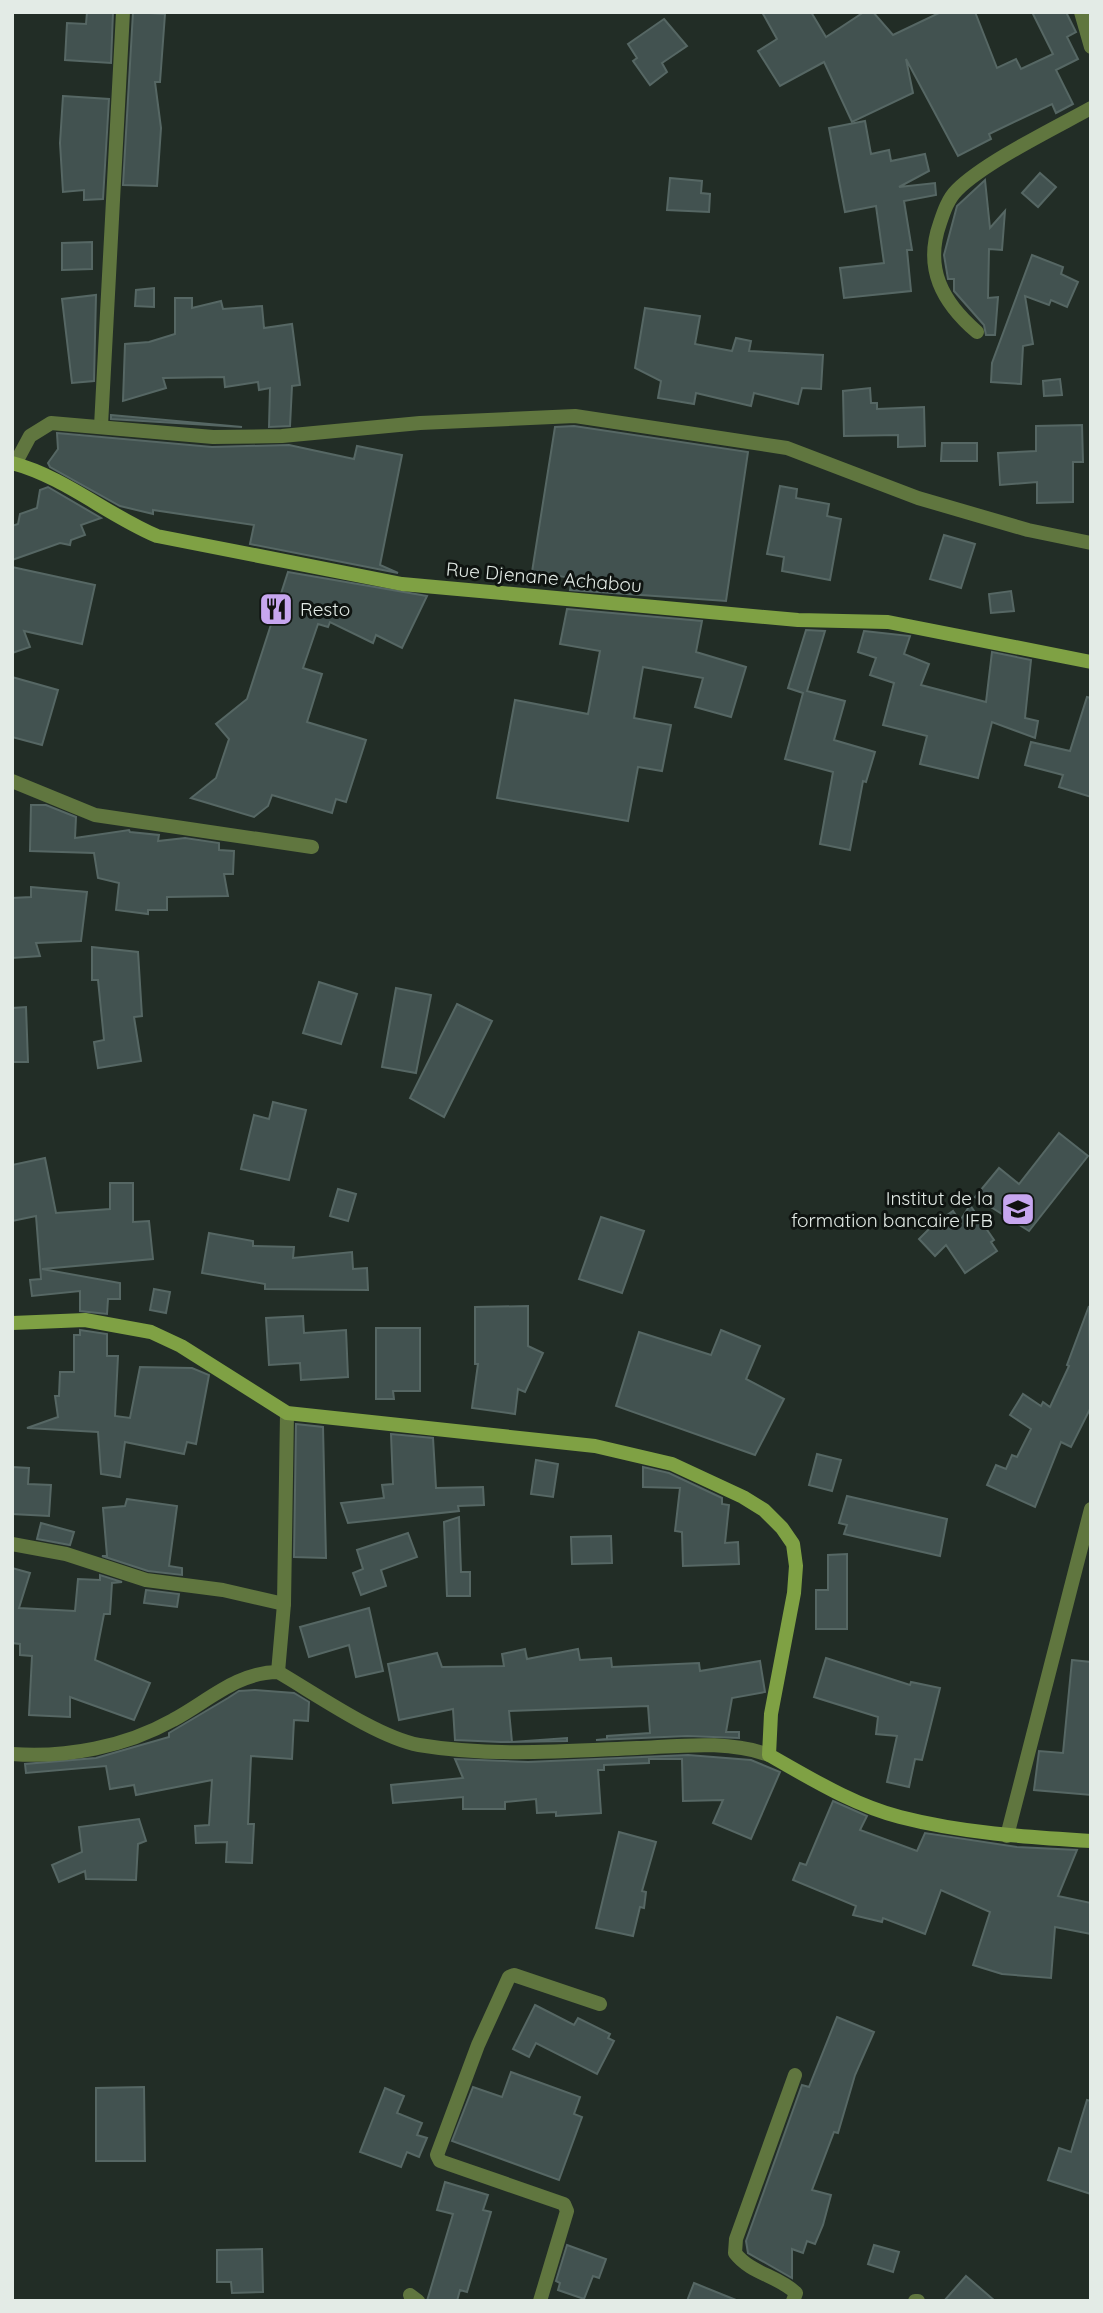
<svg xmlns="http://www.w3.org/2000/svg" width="1103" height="2313" viewBox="0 0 1103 2313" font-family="Quicksand,sans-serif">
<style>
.building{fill:#425250;stroke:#566764;stroke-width:2}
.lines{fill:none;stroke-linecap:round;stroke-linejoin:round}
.street{stroke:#60763f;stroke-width:14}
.secondary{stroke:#7fa144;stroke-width:14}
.labels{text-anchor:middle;stroke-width:6;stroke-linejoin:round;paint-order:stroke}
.street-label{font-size:19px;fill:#e3ebe6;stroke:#0f1411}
.poi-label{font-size:19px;fill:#e3ebe6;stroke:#0f1411;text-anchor:start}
</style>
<rect width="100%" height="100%" fill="#222d26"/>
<g class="building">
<path d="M87 12H113L111 63 65 60 67 23 86 24Z"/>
<path d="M133 12 165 14 160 82H155L161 128 157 186 123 185Z"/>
<path d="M762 12H811L826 37 864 12H873L893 35 941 12H975L997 68 1016 59 1021 69 1053 54 1032 12H1066L1076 32 1067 37 1078 59 1056 70 1073 104 1056 113 1052 104 989 134 991 139 958 156 906 59 913 93 852 122 824 62 780 86 758 51 777 39Z"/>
<path d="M664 19 687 46 662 63 667 72 650 85 633 61 637 58 628 44Z"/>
<path d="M63 96 109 99 103 199 84 200V190L63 192 60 143Z"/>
<path d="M865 121 871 154 889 150 891 161 925 154 929 171 899 187 935 183 936 195 904 201 912 250H907L911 291 844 298 840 268 884 263 876 206 845 212 829 128Z"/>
<path d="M1040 173 1056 187 1038 207 1022 193Z"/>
<path d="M670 178 702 181 701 193 710 194 709 212 667 210Z"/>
<path d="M985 180 990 228 1005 211 1002 250 989 249 988 298 998 297 995 335H986L984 325 954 291V279H948L944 255 957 206Z"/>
<path d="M92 242V269L62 270V243Z"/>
<path d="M1032 255 1063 267 1061 274 1078 282 1067 307 1051 300 1049 305 1025 296 1033 344 1023 346 1021 384 991 382 992 363Z"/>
<path d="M154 288V307L135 306 136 290Z"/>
<path d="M96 295 94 381 72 383 62 299Z"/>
<path d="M175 298H192V308L221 301 223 309 262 306 264 328 292 324 300 385 292 386 290 426 269 427 270 388 259 390 258 382 225 387 224 377 163 378 166 388 123 401 125 344 149 342 175 334Z"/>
<path d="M645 308 700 316 695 344 732 351 736 338 751 341 749 351 823 355 821 389 802 388 798 404 754 393 751 406 696 393 694 404 658 398 661 381 635 368Z"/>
<path d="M1060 379 1062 395 1044 396 1043 381Z"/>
<path d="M870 388 871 403H877V409L924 407 925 446 898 447V435L844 436 843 391Z"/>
<path d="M111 415 242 427 111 419Z"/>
<path d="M1082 425 1083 462H1073V502L1037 503V482L1000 485 998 453 1036 451V426Z"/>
<path d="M574 426 748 452 726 601 570 590 572 578 532 572 555 427Z"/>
<path d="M57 433 212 447 289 445 354 459 357 446 402 455 380 565 398 573 250 544 254 525 153 510V514L120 506 50 467 48 463 58 449Z"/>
<path d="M942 443H977V461H941Z"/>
<path d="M780 486 797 489 796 498 829 504 827 516 841 519 830 580 782 571 784 557 767 554Z"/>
<path d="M48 487 101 518 81 525 85 535 71 540 70 545 60 543 12 560V526L18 524 20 514 37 508 40 490Z"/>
<path d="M944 535 975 544 961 588 930 579Z"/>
<path d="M12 567 95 585 82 644 24 631 30 647 12 653Z"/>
<path d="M288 572 427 596 402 648 376 635 373 643 330 622 328 627 318 624 303 668 322 674 307 722 366 740 346 802 336 799 332 813 272 795 268 806 254 817 191 798 216 778 229 739 216 724 247 699Z"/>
<path d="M1011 591 1014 611 991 613 989 594Z"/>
<path d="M567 609 702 621 696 652 746 667 731 717 695 707 703 678 643 667 634 718 671 725 662 771 638 767 628 821 497 798 515 700 588 714 600 651 560 644Z"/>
<path d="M806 630 825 631 807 691 845 701 834 740 875 752 866 782 863 781 850 850 820 844 833 772 785 759 803 693 788 688Z"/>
<path d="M864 631 910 636 904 654 929 664 921 685 986 702 992 652 1031 660 1025 718 1038 721 1035 738 992 722 978 778 920 764 927 736 883 725 894 683 870 675 876 658 858 652Z"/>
<path d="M12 677 58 690 42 745 12 737Z"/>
<path d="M1087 697 1091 698V797L1059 787 1063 775 1025 765 1031 742 1070 751Z"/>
<path d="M31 805H46L76 817 75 838 129 830 130 832 159 835 158 841 185 838 219 843V850L234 851 233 874H224L228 896 167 897V910H148V914L116 910 119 883 98 878 94 853 30 851Z"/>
<path d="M31 887 87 892 81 941 36 943 40 956 12 958V898L31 897Z"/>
<path d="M92 947 138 952 142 1016 134 1017 141 1061 98 1068 94 1042 104 1040 98 980H92Z"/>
<path d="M319 982 357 994 341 1044 303 1033Z"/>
<path d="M396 988 431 995 416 1073 382 1067Z"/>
<path d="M457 1004 492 1021 444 1117 410 1098Z"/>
<path d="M26 1007 28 1062H12V1008Z"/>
<path d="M273 1102 306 1110 289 1180 241 1169 254 1115 269 1119Z"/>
<path d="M1059 1133 1088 1156 1029 1231 975 1197 999 1168 1019 1184Z"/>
<path d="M45 1158 56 1213 110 1209V1183H133V1222L149 1221 153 1259 42 1269 120 1283V1299H108L107 1314 80 1311V1291L32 1296 30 1280 41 1279 36 1216 12 1221V1165Z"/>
<path d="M338 1189 356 1194 348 1221 330 1216Z"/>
<path d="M970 1205 994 1240 991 1242 997 1251 965 1273 946 1245 935 1256 919 1239 933 1225 953 1211 960 1221Z"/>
<path d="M601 1217 644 1231 622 1293 579 1279Z"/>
<path d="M209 1233 253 1241V1246L294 1247 293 1258 352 1252 353 1269 367 1268 368 1290 265 1289V1284L202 1273Z"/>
<path d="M154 1289 170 1292 166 1313 150 1310Z"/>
<path d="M528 1306V1346L543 1353 525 1392 518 1389 515 1414 472 1408 478 1364H475V1307Z"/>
<path d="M1089 1306 1091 1407 1071 1447 1061 1442 1035 1507 987 1485 996 1465 1006 1469 1012 1455 1017 1457 1031 1429 1010 1415 1023 1394 1041 1406 1043 1402 1050 1407 1069 1366 1067 1365Z"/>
<path d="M303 1316 304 1333 346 1330 348 1377 301 1380 300 1363 269 1365 266 1318Z"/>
<path d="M376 1328H420V1391H393L394 1399H376Z"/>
<path d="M80 1330 107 1334V1356H118L115 1416 130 1418 140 1367 192 1368 209 1375 196 1444 187 1442 184 1454 125 1442 120 1477 101 1474 98 1432 27 1428 58 1417 55 1396H59L60 1372H74V1335H80Z"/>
<path d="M721 1330 760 1346 746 1379 784 1399 755 1455 616 1406 639 1332 711 1355Z"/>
<path d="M296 1424 323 1427 326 1558 294 1557Z"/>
<path d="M391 1434 433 1438 436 1488 483 1487 484 1505 458 1506 459 1511 348 1523 341 1503 384 1498 382 1485 393 1484Z"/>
<path d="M817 1454 841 1460 832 1491 809 1485Z"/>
<path d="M536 1460 558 1464 553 1497 531 1494Z"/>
<path d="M12 1467 29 1468 28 1484 51 1485 49 1516 12 1514Z"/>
<path d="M643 1467 669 1473 722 1498V1504L729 1505 725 1543 738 1542 739 1564 683 1566 682 1532 675 1531 680 1488 643 1487Z"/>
<path d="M847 1496 947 1519 940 1556 844 1534 847 1525 839 1523Z"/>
<path d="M127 1499 177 1506 169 1566 182 1568V1575L148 1571 102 1556H107L103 1508 125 1506Z"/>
<path d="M459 1517 461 1572H470V1596H447L444 1522Z"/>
<path d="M41 1523 74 1532 70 1545 37 1539Z"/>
<path d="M408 1533 417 1557 381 1570 386 1586 361 1595 353 1573 363 1569 357 1550Z"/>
<path d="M611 1536 612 1563 572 1564 571 1537Z"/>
<path d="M847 1554V1629H816V1590H828V1555Z"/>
<path d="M12 1568 30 1573 19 1608 75 1611 78 1579 100 1580V1575L122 1582 112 1583 110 1614H104L95 1660 150 1683 134 1720 70 1697V1717L29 1715 32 1656 20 1655V1644L12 1643Z"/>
<path d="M146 1590 179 1594 177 1607 144 1603Z"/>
<path d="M369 1608 383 1671 356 1677 349 1645 309 1657 300 1627Z"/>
<path d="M525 1649 527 1659 578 1649 580 1660 611 1658 612 1667 699 1663 700 1671 760 1661 765 1692 732 1698 726 1732H739V1738L687 1736 596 1740 607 1739V1736L650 1733 648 1706 509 1711 512 1742 567 1738V1741L501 1742 455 1740 453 1709 399 1720 388 1664 437 1653 442 1667 504 1666 502 1654Z"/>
<path d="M826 1658 910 1685 911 1682 940 1688 922 1760 915 1759 909 1787 887 1782 897 1736 876 1734 878 1717 814 1697Z"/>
<path d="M1072 1660 1091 1662V1795L1034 1790 1039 1751 1063 1753Z"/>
<path d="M255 1690 294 1693 309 1702 308 1721 294 1720 292 1759 251 1756 248 1824H254L252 1863 226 1862 227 1842 196 1843 195 1826 209 1825 212 1780 136 1795 134 1785 110 1789 106 1766 26 1773 25 1764 96 1758 169 1737V1733L228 1698 239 1691Z"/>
<path d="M688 1755 751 1760 780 1772 751 1839 713 1823 723 1800 683 1801 682 1759H649V1763L604 1765V1770H598L601 1813 556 1816V1812L537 1813 536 1799 505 1802V1809H463V1797L393 1803 391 1785 463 1778 455 1759 528 1762Z"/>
<path d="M833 1801 867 1816 860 1830 917 1851 925 1833 1017 1847 1077 1850 1058 1896 1091 1903V1934L1055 1927 1051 1978 1002 1974 973 1965 990 1912 941 1890 925 1934 883 1918 882 1922 853 1915 856 1906 793 1880 800 1863 806 1865Z"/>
<path d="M139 1819 146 1841 138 1844 136 1880 86 1879 85 1871 59 1882 52 1865 82 1852 79 1827Z"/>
<path d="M619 1832 656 1842 642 1891 646 1892 644 1908 640 1907 633 1936 596 1928Z"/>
<path d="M535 2005 574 2025 578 2018 610 2034 608 2038 614 2041 597 2074 536 2043 529 2057 513 2049Z"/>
<path d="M837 2017 874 2032 855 2075 838 2133 834 2132 812 2190 831 2195 823 2225 815 2244 807 2241 803 2253 792 2249V2278L748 2253 746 2241 802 2085 809 2087Z"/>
<path d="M511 2072 580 2097 574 2114 582 2117 559 2180 452 2141 473 2087 502 2097Z"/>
<path d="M144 2087 145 2161H96V2088Z"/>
<path d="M385 2088 404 2096 397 2113 422 2123 417 2135 427 2138 419 2157 407 2152 401 2167 360 2152Z"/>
<path d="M1087 2100 1091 2101V2194L1048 2180 1059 2148 1071 2152Z"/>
<path d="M445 2182 488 2195 483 2210 491 2212 467 2292 460 2290 457 2301H427L453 2214 437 2210Z"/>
<path d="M567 2245 606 2259 599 2278 593 2276 584 2299 558 2290 560 2283 556 2281Z"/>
<path d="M874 2245 899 2252 893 2272 868 2264Z"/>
<path d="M262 2249 263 2292 232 2293 231 2282H217V2250Z"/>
<path d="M966 2276 995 2301H944Z"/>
<path d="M694 2283 736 2300V2301H687Z"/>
</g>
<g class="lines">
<g class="street">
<path d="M1081 12 1091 47"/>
<path d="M977 332C942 302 924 268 940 223 944 211 948 199 957 190 985 162 1055 128 1091 108"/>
<path d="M101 426 123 12"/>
<path d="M15 464 30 436 51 423 213 437 282 436 420 423 575 416 787 448 918 498 1028 530 1091 543"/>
<path d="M12 781 95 815 312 847"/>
<path d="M12 1544 66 1554 146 1580 223 1590 284 1604"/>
<path d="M278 1672 284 1604 287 1413"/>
<path d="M12 1754C66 1758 125 1747 173 1720 207 1702 237 1672 278 1672 316 1694 377 1737 419 1745 490 1757 566 1751 637 1748 681 1746 728 1740 769 1755"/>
<path d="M1007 1836 1091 1509"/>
<path d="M410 2295 418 2301"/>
<path d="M540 2301 567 2211 564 2204 440 2161 437 2155 478 2045 509 1977 514 1975 600 2004"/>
<path d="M793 2301 796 2293C777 2275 751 2274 735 2253L736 2239 795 2075"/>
<path d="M915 2301H918"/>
</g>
<g class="secondary">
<path d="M12 463C65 477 107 515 157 536L402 584 798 620 888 622 1091 662"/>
<path d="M12 1323 85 1320 151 1332 181 1346 287 1413 595 1446 672 1464 743 1497 764 1510 782 1528 793 1544 796 1566 794 1593 771 1714 769 1755C810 1778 853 1805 900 1817 962 1833 1026 1837 1091 1841"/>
</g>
</g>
<defs>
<g id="restaurant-square" transform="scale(1.75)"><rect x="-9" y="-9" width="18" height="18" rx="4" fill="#c7a6ef" stroke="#0f1411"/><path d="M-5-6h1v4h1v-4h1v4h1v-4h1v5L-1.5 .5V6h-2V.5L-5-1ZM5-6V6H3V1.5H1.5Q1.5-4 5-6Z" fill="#111"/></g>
<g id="school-square" transform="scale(1.75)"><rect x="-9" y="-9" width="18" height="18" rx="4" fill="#c7a6ef" stroke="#0f1411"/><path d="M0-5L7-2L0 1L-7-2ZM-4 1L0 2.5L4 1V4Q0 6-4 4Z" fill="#111"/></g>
</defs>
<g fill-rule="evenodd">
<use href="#restaurant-square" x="276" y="609"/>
<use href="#school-square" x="1018" y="1209"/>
</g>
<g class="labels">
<g class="street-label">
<text transform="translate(544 577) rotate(5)" y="7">Rue Djenane Achabou</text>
</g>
<g class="poi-label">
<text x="300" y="616">Resto</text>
<text x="993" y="1205" text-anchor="end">Institut de la<tspan x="993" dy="22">formation bancaire IFB</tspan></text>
</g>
</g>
<rect width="1103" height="2313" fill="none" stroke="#e3ebe6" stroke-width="28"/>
</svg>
